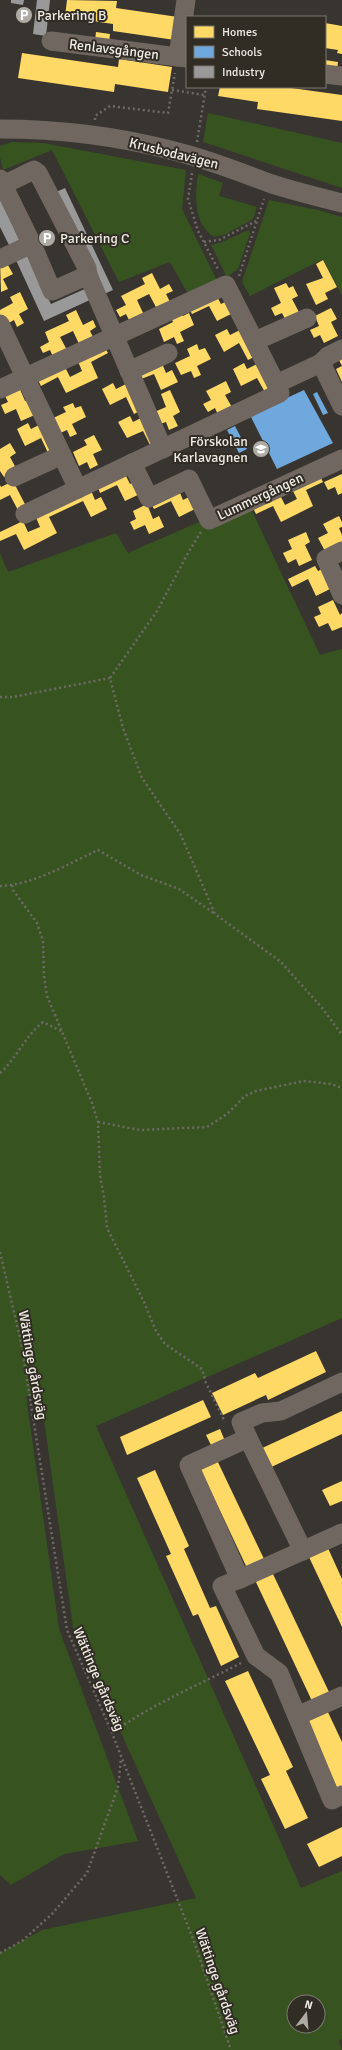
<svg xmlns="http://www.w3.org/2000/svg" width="342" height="2050" viewBox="0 0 342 2050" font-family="Signika,sans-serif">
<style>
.green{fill:#375420;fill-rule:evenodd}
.homes{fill:#ffd966}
.schools{fill:#6fa8dc}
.industry{fill:#999}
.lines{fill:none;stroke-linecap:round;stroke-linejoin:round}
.path{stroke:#706a66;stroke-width:2.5;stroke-dasharray:2 3;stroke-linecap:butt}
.minor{stroke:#716761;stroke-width:19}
.labels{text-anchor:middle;stroke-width:4;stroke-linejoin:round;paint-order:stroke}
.poi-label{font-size:14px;fill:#eeeae4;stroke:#312c24;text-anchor:start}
.street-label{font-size:14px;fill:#eeeae4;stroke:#312c24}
</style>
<rect width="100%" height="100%" fill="#383530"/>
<g class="green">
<path d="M208 113 342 143V188L203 142Z"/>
<path d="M12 142 43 143 186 170 182 209 217 281 188 294 170 262 119 282 52 150 3 170 0 157V146Z"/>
<path d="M198 174 223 183 219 196 257 207 253 219 226 234 214 237C193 223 195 195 198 174Z"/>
<path d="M269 200 318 210 342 217V295L323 259 250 296 242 282Z"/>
<path d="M249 230 250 233 238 269 227 277 211 245 220 243Z"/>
<path d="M251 509 320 655 342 649V1318L96 1426 301 1888 342 1871V2039L339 2041 342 2050H0V1953L42 1930 196 1898 73 1627 41 1398 26 1396 59 1629 138 1841 64 1854 11 1885 0 1875V553L8 572 116 533 128 553 199 522 214 523ZM294 2002H318V2026H294Z"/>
</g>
<g class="homes">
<path d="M67 0 117 1 116 8 178 17 175 40 113 31V24L65 17Z"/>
<path d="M325 23 342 26V54L337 53 338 50 325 48Z"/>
<path d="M96 32 110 34 109 43 95 41Z"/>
<path d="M22 53 118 67 119 59 172 67 168 92 115 84 114 92 18 78Z"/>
<path d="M325 60 338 62 337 71 325 69Z"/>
<path d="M220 87H284L342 95V121L257 109 258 102 218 96Z"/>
<path d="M4 258 13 274 3 279 8 289 1 292 0 260Z"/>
<path d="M323 260 337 287 325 293 328 299 316 305 306 284 323 278 316 264Z"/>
<path d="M152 273 160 289 169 284 173 291 166 294 170 302 157 309 149 294 137 300 144 315 130 322 126 314 120 317 116 310 126 305 121 296 145 284 142 278Z"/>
<path d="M286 283 289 288 293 286 298 296 292 299 300 314 286 321 282 313 275 316 271 308 281 303 274 288Z"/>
<path d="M20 292 28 309 19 314 24 323 17 327 14 320 5 325 0 315V310L13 303 10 297Z"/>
<path d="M215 293 221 304 227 301 233 313 217 321 209 306 192 314 188 306Z"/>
<path d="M331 308 337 319 331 322 338 336 324 343 320 335 314 338 310 330 319 326 315 316Z"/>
<path d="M76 310 83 325 93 320 96 327 90 331 94 339 80 346 73 331 60 337 68 352 54 359 50 350 43 353 40 347 49 342 45 332 69 321 66 315Z"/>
<path d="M180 310 183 316 189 313 194 325 180 332 184 341 177 344 174 337 164 342 159 329 173 322 170 315Z"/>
<path d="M227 329 230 335 242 329 256 356 248 360 239 343 224 352 215 335Z"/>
<path d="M197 344 199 350 205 348 211 359 197 366 201 375 194 378 191 371 181 375 175 363 190 356 187 349Z"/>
<path d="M104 346 108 353 91 362 98 378 66 393 58 377 41 386 37 378 64 365 70 377 82 371 77 359Z"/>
<path d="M342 351V382L336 369 342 366 336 354Z"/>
<path d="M161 361 166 373 172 370 178 382 161 390 154 374 136 381 133 373Z"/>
<path d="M244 363 247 369 259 363 273 390 266 394 257 378 241 386 233 369Z"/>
<path d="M226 381 231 392 225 395 233 409 219 417 215 408 208 412 203 404 211 400 206 391Z"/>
<path d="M113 383 116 389 128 383 142 410 134 414 126 397 110 405 102 389Z"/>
<path d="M19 387 25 401 31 399 37 414 21 421 16 409 5 414 1 405 8 402 4 394Z"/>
<path d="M170 390 180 412 173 416 178 426 169 430 166 422 157 425 152 413 166 407 161 394Z"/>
<path d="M73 403 75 408 81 406 86 417 72 424 77 434 70 437 67 430 58 434 51 419 66 412 63 407Z"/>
<path d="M130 416 133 422 145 416 159 444 151 447 143 431 127 438 118 422Z"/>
<path d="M28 423 31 429 43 423 57 451 49 455 41 438 25 446 17 429Z"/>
<path d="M94 435 102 450 93 454 98 465 90 469 87 462 79 466 73 452 87 445 84 440Z"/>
<path d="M10 443 16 453 10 457 17 470 4 477 0 471V449Z"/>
<path d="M124 472 130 484 136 481 142 493 125 501 117 485 100 493 97 485Z"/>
<path d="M319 474 323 482 306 490 313 506 281 522 273 506 256 514 252 506 279 493 285 505 297 499 291 487Z"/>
<path d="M342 474V493L338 495 335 487 328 490 324 482Z"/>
<path d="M13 481 27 508 19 512 10 495 0 500V485L1 487Z"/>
<path d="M90 488 95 500 101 497 107 509 91 517 83 501 49 517 57 533 24 550 16 534 0 541V532L23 521 28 532 40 527 35 515Z"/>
<path d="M178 488 183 500 189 497 195 509 179 517 171 501 154 509 150 502Z"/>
<path d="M147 504 153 519 159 516 164 527 149 534 145 525 134 530 130 522 136 519 133 511Z"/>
<path d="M339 516 342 522V527L339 528 342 535V545L326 553 318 538 328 533 323 524Z"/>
<path d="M306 532 310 542 305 545 312 560 299 566 296 559 288 563 283 553 292 549 288 540Z"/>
<path d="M315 566 318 571 325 568 334 587 316 596 308 579 292 587 288 579Z"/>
<path d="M333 600 340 615 342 613V627L332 631 328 623 319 627 314 617 321 614 318 607Z"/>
<path d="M316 1351 326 1372 268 1400 266 1395 223 1415 212 1393 255 1373 258 1378Z"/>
<path d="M203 1400 211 1417 127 1455 120 1437Z"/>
<path d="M342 1411V1434L267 1469 258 1450Z"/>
<path d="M220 1429 225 1441 212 1447 206 1435Z"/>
<path d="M216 1458 264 1559 247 1568 199 1466Z"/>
<path d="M155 1470 189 1546 184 1549 210 1608 216 1606 239 1657 221 1666 198 1614 193 1616 166 1556 171 1554 137 1478Z"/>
<path d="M342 1481V1501L330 1506 322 1490Z"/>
<path d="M327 1546 342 1579V1627L308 1555Z"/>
<path d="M272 1572 329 1692 312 1701 255 1580Z"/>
<path d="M248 1671 293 1767 286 1771 308 1818 285 1829 261 1779 270 1775 225 1681Z"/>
<path d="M326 1708 342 1742V1788L338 1790 305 1718Z"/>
<path d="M342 1827V1856L319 1867 307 1844Z"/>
</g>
<g class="schools">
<path d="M304 390 333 443 277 469 250 415Z"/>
<path d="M317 392 328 413 323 415 313 394Z"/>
<path d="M235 426 247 449 239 453 227 430Z"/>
</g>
<g class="industry">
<path d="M11 0H24L23 5 11 3Z"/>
<path d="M37 0H50L46 36 33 34Z"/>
<path d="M65 188 113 290 102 295 54 193Z"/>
<path d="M0 198 21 244 11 249 0 227Z"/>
<path d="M26 253 51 304 87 288 92 299 44 321 15 258Z"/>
</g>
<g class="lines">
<g class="path">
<path d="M172 90 204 95"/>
<path d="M95 120V116L110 106 168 113 175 73"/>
<path d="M197 142 206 87"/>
<path d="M192 173 188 199 198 231 219 271"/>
<path d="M204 242 219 240 256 221"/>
<path d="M239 276 264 199"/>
<path d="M201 532 188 553 157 611 110 678 123 728 142 778 181 835 215 914 281 962 323 1009 342 1035"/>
<path d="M0 697H13L110 678"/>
<path d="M12 885 13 890 37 923 43 941 44 976 47 996 92 1103 98 1122 100 1176 104 1197 107 1228 144 1302 156 1331 165 1344 202 1369 206 1383 225 1422"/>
<path d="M0 886C33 885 68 864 98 850L141 875 179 889 215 914"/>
<path d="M0 1073C17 1058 25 1036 43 1022L61 1031"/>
<path d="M98 1122 140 1130 207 1127 227 1114 245 1096 256 1091 304 1081 331 1084 342 1088"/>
<path d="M0 1252 21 1342 67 1630 112 1733 193 1939 231 2050"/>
<path d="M112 1733C152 1704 199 1685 243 1662"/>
<path d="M0 1953 22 1941 52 1914 87 1873 118 1787 121 1758"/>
</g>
<g class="minor">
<path d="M186 0 178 57 187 58"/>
<path d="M51 41 178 57"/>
<path d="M325 74 342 76"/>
<path d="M0 129C59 129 117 136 174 151 207 159 237 171 269 183 293 191 318 197 342 203"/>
<path d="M0 179 32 244 52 291 88 275 87 268 38 173 34 170 3 185"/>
<path d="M0 259 32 244"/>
<path d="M88 275 163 449"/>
<path d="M0 324 78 489"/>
<path d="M255 341 307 318"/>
<path d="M321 363 328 356 342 349"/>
<path d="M129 371 168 353"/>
<path d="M0 389 226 285 276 384 321 363 342 406"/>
<path d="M132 463 149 498 189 479 209 520 342 459"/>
<path d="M14 477 62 455"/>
<path d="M25 514 280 393 276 384"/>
<path d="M342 551 326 559 342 595"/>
<path d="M342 1382 281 1411 262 1413 241 1422 248 1438 189 1465 240 1579 342 1533"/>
<path d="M248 1438 303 1551"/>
<path d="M240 1579 222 1586 256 1656 279 1673 297 1716"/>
<path d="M342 1696 297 1716 332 1800 342 1795"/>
</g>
</g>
<defs>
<g id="parking-disc" transform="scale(0.9)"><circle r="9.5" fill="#aeaba5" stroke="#312c24"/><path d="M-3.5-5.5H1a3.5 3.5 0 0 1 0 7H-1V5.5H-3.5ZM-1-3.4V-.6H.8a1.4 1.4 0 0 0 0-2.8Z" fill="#fff"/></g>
<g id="school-disc" transform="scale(0.9)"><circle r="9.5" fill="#aeaba5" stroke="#312c24"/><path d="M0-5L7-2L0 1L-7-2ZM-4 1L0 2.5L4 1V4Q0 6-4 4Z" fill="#fff"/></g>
</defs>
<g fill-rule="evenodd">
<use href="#parking-disc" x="24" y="15"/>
<use href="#parking-disc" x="47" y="238"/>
<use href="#school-disc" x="261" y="449"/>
</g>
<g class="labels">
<g class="poi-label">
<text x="37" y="20">Parkering B</text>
<text x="60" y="243">Parkering C</text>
<text x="248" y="446" text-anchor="end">Förskolan<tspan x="248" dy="16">Karlavagnen</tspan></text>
</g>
<g class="street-label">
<text transform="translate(114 49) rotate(7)" y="5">Renlavsgången</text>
<text transform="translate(174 153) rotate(14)" y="5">Krusbodavägen</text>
<text transform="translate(260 496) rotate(-25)" y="5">Lummergången</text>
<text transform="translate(33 1365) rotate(80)" y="5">Wättinge gårdsväg</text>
<text transform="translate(99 1679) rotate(67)" y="5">Wättinge gårdsväg</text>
<text transform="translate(218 1981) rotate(71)" y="5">Wättinge gårdsväg</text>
</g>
</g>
<rect x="186" y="16" width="140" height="72" fill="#312c24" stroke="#7d7871"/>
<rect x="194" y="26" width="20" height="12" fill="#ffd966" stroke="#7d7871"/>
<text x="222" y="36" font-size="12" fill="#eeeae4">Homes</text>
<rect x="194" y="46" width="20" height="12" fill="#6fa8dc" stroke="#7d7871"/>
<text x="222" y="56" font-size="12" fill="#eeeae4">Schools</text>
<rect x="194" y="66" width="20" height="12" fill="#999999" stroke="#7d7871"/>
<text x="222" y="76" font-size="12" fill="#eeeae4">Industry</text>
<g transform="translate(306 2014) rotate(16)"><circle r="19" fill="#312c24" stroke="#7d7871"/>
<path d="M0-3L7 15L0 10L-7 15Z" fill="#aeaba5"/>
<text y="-6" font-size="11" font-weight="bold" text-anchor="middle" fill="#eeeae4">N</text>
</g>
</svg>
